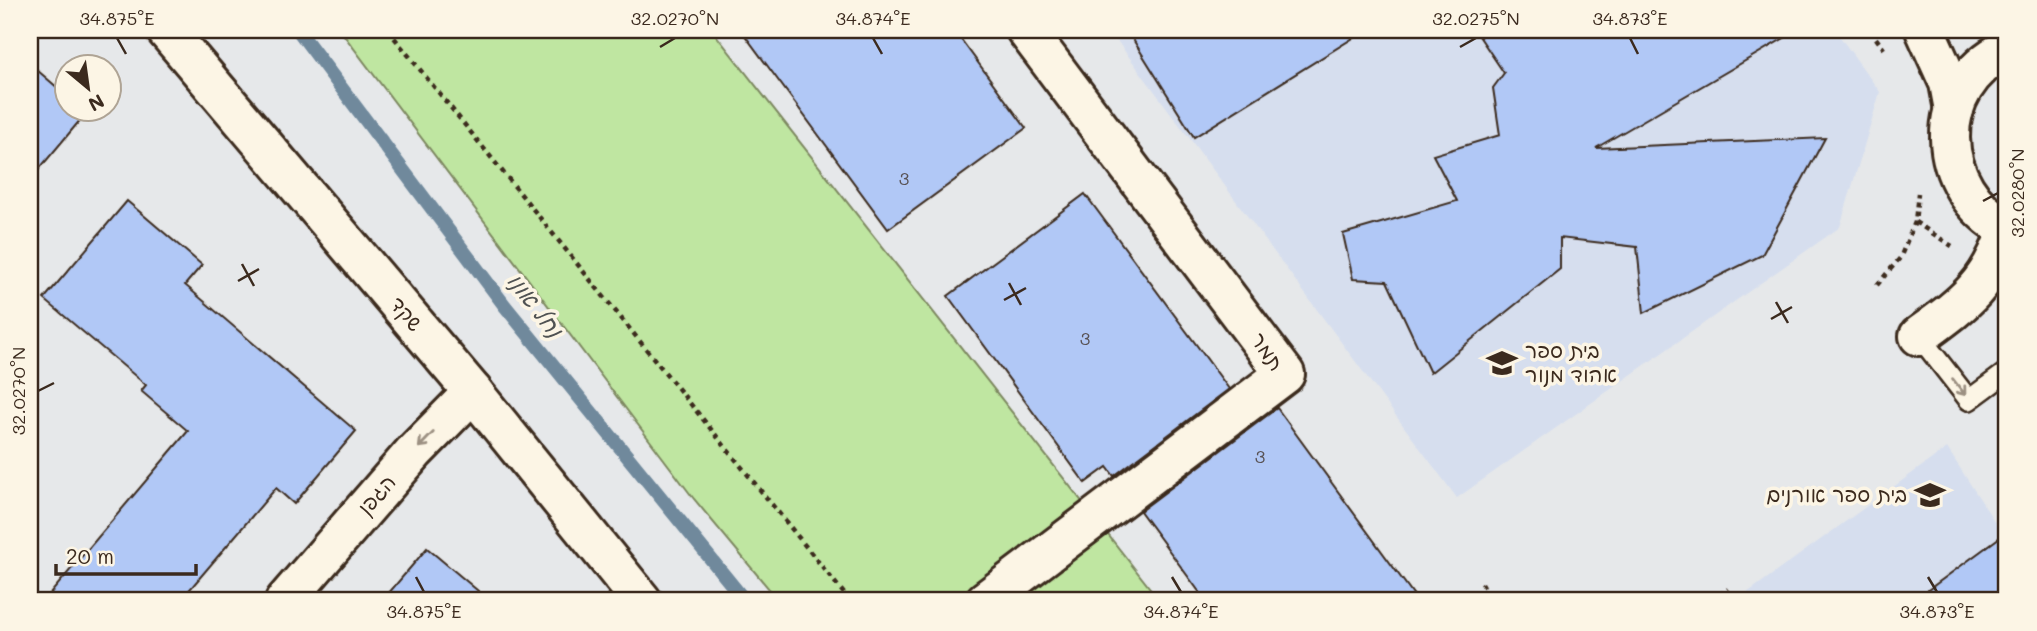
<svg xmlns="http://www.w3.org/2000/svg" width="2037" height="631" viewBox="0 0 2037 631" font-family="Mali,'Playpen Sans Hebrew',sans-serif">
<style>
.built{fill:#d6deee}
.green{fill:#bfe6a1;stroke:#7d8860;stroke-width:2}
.lines{fill:none;stroke-linecap:round;stroke-linejoin:round}
.stream{stroke:#6f899c;stroke-width:14}
.building{fill:#b1c8f6;stroke:#3b2a1e;stroke-width:2}
.lane-casing{stroke:#3b2a1e;stroke-width:24}
.street-casing{stroke:#3b2a1e;stroke-width:44}
.secondary-casing{stroke:#3b2a1e;stroke-width:44}
.path{stroke:#3b2a1e;stroke-width:4.5;stroke-dasharray:5 5;stroke-linecap:butt}
.lane{stroke:#fcf5e5;stroke-width:19}
.street{stroke:#fcf5e5;stroke-width:38}
.secondary{stroke:#fcf5e5;stroke-width:38}
.oneway{stroke:#9c9082}
.ticks{fill:none;stroke:#3b2a1e;stroke-width:2.5}
.labels{text-anchor:middle;stroke-width:7;stroke-linejoin:round;paint-order:stroke}
.number-label{font-size:18px;fill:#585254}
.street-label{font-size:21px;fill:#3b2a1e;stroke:#fcf5e5}
.poi-label{font-size:21px;fill:#3b2a1e;stroke:#fcf5e5;text-anchor:start}
.water-label{font-size:23px;font-style:italic;fill:#505252;stroke:#fcf5e5}
.neatline{fill:none;stroke:#3b2a1e;stroke-width:2.5}
.ticks-label{font-size:18px;text-anchor:middle;fill:#3b2a1e}
</style>
<rect width="100%" height="100%" fill="#e6e8ea"/>
<filter id="ink" filterUnits="userSpaceOnUse"><feTurbulence type="fractalNoise" baseFrequency=".0143" numOctaves="2"/><feDisplacementMap in="SourceGraphic" scale="14" xChannelSelector="R" yChannelSelector="G"/><feConvolveMatrix kernelMatrix="1 2 1 2 8 2 1 2 1" color-interpolation-filters="sRGB"/></filter>
<g filter="url(#ink)">
<g class="built">
<path d="M1109 30H1835L1880 92 1840 227 1457 498Z"/>
<path d="M1947 448 2007 541V601H1736Z"/>
</g>
<path class="green" d="M340 30H712L1160 601H779L694 499Z"/>
<g class="lines">
<path class="stream" d="M298 30 505 306 745 601"/>
</g>
<g class="building">
<path d="M741 30H954L1026 128 888 229Z"/>
<path d="M1127 30H1366L1194 137Z"/>
<path d="M1475 30H1798L1596 148 1825 138 1762 255 1644 313 1637 247 1560 238V269L1430 373 1387 281 1353 279 1343 234 1457 201 1433 155 1500 135 1493 88 1504 73Z"/>
<path d="M30 64 66 95V108H83L87 112 30 180Z"/>
<path d="M1085 194 1229 389 1114 476 1107 467 1085 483 948 296Z"/>
<path d="M127 201 202 265 185 285 356 431 294 504 276 488 180 601H44L188 431 141 391 146 385 44 299Z"/>
<path d="M1277 408 1418 601H1206L1140 511Z"/>
<path d="M2007 532V601H1913Z"/>
<path d="M427 548 490 601H382Z"/>
</g>
<g class="lines">
<g class="lane-casing">
<path id="lane" d="M1919 336 1969 400 2007 372"/>
</g>
<g class="street-casing">
<g id="street">
<path d="M166 30 473 392 642 601"/>
<path d="M1919 336C1964 303 1988 287 2007 232"/>
<path d="M285 601 414 452 473 392"/>
<path d="M985 601 1285 374 1026 30"/>
</g>
</g>
<g class="secondary-casing">
<g id="secondary">
<path d="M1925 30 1949 83 1954 110"/>
<path d="M2007 49C1928 88 1934 188 2007 229"/>
</g>
</g>
<g class="path">
<path d="M388 30 850 601"/>
<path d="M1870 30 1884 49"/>
<path d="M1915 222 1952 246"/>
<path d="M1877 285 1900 258 1915 222 1918 193"/>
<path d="M1482 583 1492 601"/>
<path d="M1711 601 1728 589"/>
</g>
<use href="#lane" class="lane"/>
<use href="#street" class="street"/>
<use href="#secondary" class="secondary"/>
</g>
<defs><path id="oneway-shaft" d="M-6 0H5M1.5-3L5.5 0L1.5 3" fill="none" stroke-width="1.6" stroke-linecap="round" stroke-linejoin="round" transform="scale(1.75)"/></defs>
<g class="oneway">
<use href="#oneway-shaft" transform="translate(1959 387) rotate(52)"/>
<use href="#oneway-shaft" transform="translate(426 440) rotate(134)"/>
</g>
</g>
<path class="ticks" d="M117 38 126 54M873 38 882 54M1630 38 1638 54M660 47 675 38M1460 47 1476 38M1983 201 1998 193M242 264 254 286M238 281 259 269M1009 283 1021 305M1004 300 1026 288M1776 302 1788 323M1771 319 1792 307M38 391 54 383M416 577 424 592M1172 577 1181 592M1928 577 1937 592"/>
<defs>
<g id="school-bare" transform="scale(2.415)"><path d="M0-5L7-2L0 1L-7-2ZM-4 1L0 2.5L4 1V4Q0 6-4 4Z" fill="#3b2a1e" stroke="#fcf5e5" stroke-width="2.5" paint-order="stroke"/></g>
</defs>
<g fill-rule="evenodd">
<use href="#school-bare" x="1502" y="363"/>
<use href="#school-bare" x="1930" y="495"/>
</g>
<g class="labels">
<g class="number-label">
<text x="904" y="185">3</text>
<text x="1085" y="345">3</text>
<text x="1260" y="463">3</text>
</g>
<g class="street-label">
<text transform="translate(406 314) rotate(50)" y="7">שקד</text>
<text transform="translate(1267 352) rotate(56)" y="7">תמר</text>
<text transform="translate(377 495) rotate(-49)" y="7">הגפן</text>
</g>
<g class="poi-label">
<text x="1525" y="358">בית ספר<tspan x="1525" dy="24">אהוד מנור</tspan></text>
<text x="1907" y="502" text-anchor="end">בית ספר אורנים</text>
</g>
<g class="water-label">
<text transform="translate(535 305) rotate(52)" y="8">נחל אונו</text>
</g>
</g>
<rect width="2037" height="631" fill="none" stroke="#fcf5e5" stroke-width="77"/>
<g transform="translate(88 88) rotate(151)"><circle r="33" fill="#fcf5e5" stroke="#afa495" stroke-width="2"/>
<path d="M0-5L12 26L0 18L-12 26Z" fill="#3b2a1e"/>
<text y="-10" font-size="19" font-weight="bold" text-anchor="middle" fill="#3b2a1e">N</text>
</g>
<path d="M56 564v10h140v-10" fill="none" stroke="#3b2a1e" stroke-width="3.5"/>
<text x="66" y="564" font-size="21" fill="#3b2a1e" stroke="#fcf5e5" stroke-width="5" paint-order="stroke">20 m</text>
<rect x="38" y="38" width="1960" height="554" class="neatline"/>
<g class="ticks-label">
<text x="117" y="25">34.875°E</text>
<text x="675" y="25">32.0270°N</text>
<text x="873" y="25">34.874°E</text>
<text x="1476" y="25">32.0275°N</text>
<text x="1630" y="25">34.873°E</text>
<text transform="translate(2018 193) rotate(-90)" y="6">32.0280°N</text>
<text transform="translate(19 391) rotate(-90)" y="6">32.0270°N</text>
<text x="424" y="618">34.875°E</text>
<text x="1181" y="618">34.874°E</text>
<text x="1937" y="618">34.873°E</text>
</g>
</svg>
